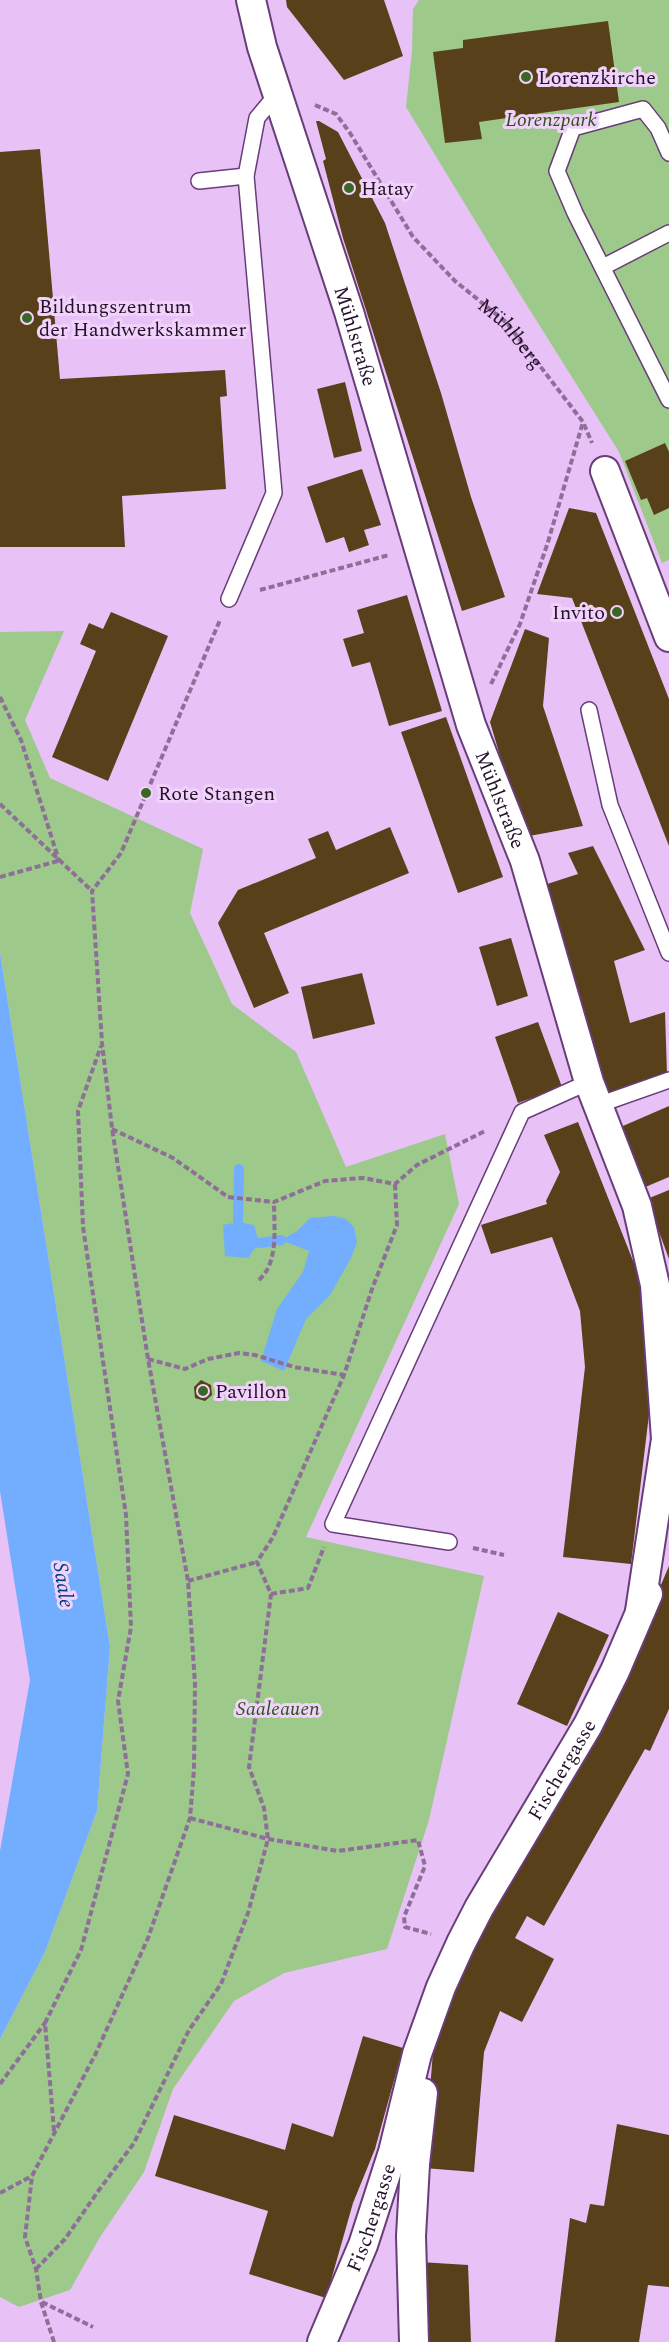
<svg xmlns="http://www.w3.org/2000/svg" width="669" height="2342" viewBox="0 0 669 2342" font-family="Spectral,serif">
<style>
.green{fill:#9dc98a}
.water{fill:#73adfd}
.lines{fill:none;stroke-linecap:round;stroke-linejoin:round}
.stream{stroke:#73adfd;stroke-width:10}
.building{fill:#58401a}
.lane-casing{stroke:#683d78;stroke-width:18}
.street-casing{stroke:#683d78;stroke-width:32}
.path{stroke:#8d6f98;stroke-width:4;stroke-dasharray:6 3;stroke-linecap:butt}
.lane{stroke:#fff;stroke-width:15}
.street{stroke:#fff;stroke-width:28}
.poi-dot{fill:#3b6725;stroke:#f0d2fb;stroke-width:2}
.labels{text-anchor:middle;stroke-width:6;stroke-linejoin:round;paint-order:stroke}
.poi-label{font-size:20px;fill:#24112a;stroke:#f0d2fb;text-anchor:start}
.park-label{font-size:20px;font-style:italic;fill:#2c5218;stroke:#f0d2fb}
.street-label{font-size:20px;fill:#24112a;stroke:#f0d2fb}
.water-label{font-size:21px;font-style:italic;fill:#003b80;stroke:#f0d2fb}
</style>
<rect width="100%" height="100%" fill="#e8c1f7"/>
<g class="green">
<path d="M419 0H669V560L662 563 619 452 516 288 406 107 412 51 413 9Z"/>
<path d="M64 631 25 720 50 778 203 849 190 913 232 1004 296 1052 346 1167 445 1134 459 1204 306 1537 484 1576 429 1820 387 1949 284 1973 234 2001 173 2089 144 2172 100 2237 70 2290 19 2307 0 2297V2039L45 1952 97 1811 110 1647 0 953V632Z"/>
</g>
<g class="water">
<path d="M0 953 110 1647 97 1811 45 1952 0 2039V1851L30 1680 0 1491Z"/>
<path d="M333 1216 346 1219 354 1227 357 1242 351 1258 330 1295 306 1319 284 1371 261 1361 277 1309 303 1272 309 1251 281 1240 297 1231 310 1218Z"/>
<path d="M238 1222 254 1225 259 1243 248 1258 225 1256 223 1225Z"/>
</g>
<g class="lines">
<g class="stream">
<path d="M238 1222 239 1169"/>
<path d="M259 1243 281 1240"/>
</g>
</g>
<g class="building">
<path d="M286 0H384L403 56 344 80 287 7Z"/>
<path d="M608 21 619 102 479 122 482 139 445 143 433 52 463 48V40Z"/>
<path d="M316 121H319L338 132 385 223 441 393 471 497 505 597 462 611 343 238 323 161 326 159Z"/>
<path d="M40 149 60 379 225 370 227 396 220 397 226 489 122 496 125 547H0V152Z"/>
<path d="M345 382 362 451 334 458 317 389Z"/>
<path d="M665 443 669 452V508L654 515 647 498 641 500 625 461Z"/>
<path d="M362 469 381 525 364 530 369 545 349 552 344 537 326 543 307 487Z"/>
<path d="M569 508 596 513 669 699V846L572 598 537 594Z"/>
<path d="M407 595 442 711 389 726 370 662 352 667 343 639 364 633 357 610Z"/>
<path d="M111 612 168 636 108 781 52 757 96 651 80 644 89 623 103 629Z"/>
<path d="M525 629 549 638 543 706 583 826 524 837 490 722Z"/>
<path d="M446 717 503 877 458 893 401 732Z"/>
<path d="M390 827 409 873 264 933 289 993 254 1008 218 923 238 890 316 858 308 839 328 831 336 850Z"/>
<path d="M593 846 645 950 614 961 630 1023 665 1012 667 1074 603 1097 538 887 578 874 568 853Z"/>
<path d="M511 938 528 996 497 1006 479 947Z"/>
<path d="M362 973 375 1024 313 1039 301 987Z"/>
<path d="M538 1022 562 1087 518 1103 495 1037Z"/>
<path d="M669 1106V1177L643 1188 616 1129Z"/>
<path d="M578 1122 647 1296 654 1373 631 1564 563 1557 585 1367 580 1311 552 1237 491 1254 481 1225 547 1204 546 1201 560 1172 544 1135Z"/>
<path d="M669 1190V1259L647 1199Z"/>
<path d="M201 1380 211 1385 212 1395 205 1401 195 1398 194 1387Z"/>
<path d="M669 1566V1709L650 1751 645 1749 544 1926 527 1916 515 1938 554 1959 522 2022 500 2011 484 2052 474 2172 424 2168 434 2038 452 1981 498 1897 577 1772 603 1721Z"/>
<path d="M558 1612 609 1635 567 1726 517 1704Z"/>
<path d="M363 2036 403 2048 375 2149 353 2203 326 2298 249 2274 268 2211 155 2176 174 2115 285 2150 292 2123 333 2137Z"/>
<path d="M617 2124 669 2135V2287L648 2285 639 2342H555L570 2218 586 2223 590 2204 604 2206Z"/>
<path d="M420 2262 468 2265 471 2342H424Z"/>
</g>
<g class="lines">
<g class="lane-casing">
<g id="lane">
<path d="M669 153 658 128 643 109 573 128 557 171 575 213 669 400"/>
<path d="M199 181 246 176"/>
<path d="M603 267 669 233"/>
<path d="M229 599 274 493 246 176 257 118 277 94"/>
<path d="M589 710 610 805 669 953"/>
<path d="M598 1105 669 1080"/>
<path d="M449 1542 333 1524 522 1112 589 1082"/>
</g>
</g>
<g class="street-casing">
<g id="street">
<path id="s2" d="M251 0 262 47 349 312 471 725 525 861 589 1082 637 1206 655 1285 666 1439 640 1611"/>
<path d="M605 471 669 637"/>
<path id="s3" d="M322 2342 363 2245 393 2152 417 2054 441 1987 461 1943 479 1908 588 1725 615 1671 648 1594"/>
<path d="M414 2342 411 2236 415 2164 423 2093"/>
</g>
</g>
<g class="path">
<path id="s1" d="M315 105 336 114 350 133 413 237 455 281 507 323 583 422 592 443"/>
<path d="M260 590 389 555"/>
<path d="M491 684 520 624 548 542 583 422"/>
<path d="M0 697 21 740 59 861"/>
<path d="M0 804 92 891"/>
<path d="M0 877 58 861"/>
<path d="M112 1129 173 1158 228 1197 274 1202 325 1181 363 1178 395 1184 417 1165 485 1131"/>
<path d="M259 1280C279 1262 274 1228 274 1202"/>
<path d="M148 1359 185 1369 208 1359 239 1353 255 1355 294 1367 344 1375"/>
<path d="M473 1548 504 1555"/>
<path d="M188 1581 257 1562"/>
<path d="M271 1594 308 1588 324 1547"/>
<path d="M190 1818 268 1839 338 1851 418 1840 425 1866 404 1917 405 1927 431 1934"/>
<path d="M0 2084 45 2023"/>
<path d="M54 2131 45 2023 81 1950 128 1774 118 1701 131 1627 126 1515 83 1227 78 1111 101 1046"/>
<path d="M0 2193 32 2176"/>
<path d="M36 2269 65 2239 99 2190 134 2143 189 2030 221 1984 248 1913 268 1839 264 1808 249 1767 271 1594 257 1562 273 1537 344 1375 372 1289 397 1225 395 1184"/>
<path d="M42 2302 93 2327"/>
<path d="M54 2342 41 2302 36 2269 25 2237 32 2176 96 2053 148 1938 190 1818 194 1769 195 1684 188 1581 148 1359 112 1128 102 1043 92 891 121 853 220 620"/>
</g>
<use href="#lane" class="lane"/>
<use href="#street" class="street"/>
</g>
<g class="poi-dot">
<circle cx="526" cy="77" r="6"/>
<circle cx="349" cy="188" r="6"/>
<circle cx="27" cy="318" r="6"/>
<circle cx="617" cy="612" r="6"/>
<circle cx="146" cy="793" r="6"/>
<circle cx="203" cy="1391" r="6"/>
</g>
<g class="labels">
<g class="poi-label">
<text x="538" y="84">Lorenzkirche</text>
<text x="361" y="195">Hatay</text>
<text x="39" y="313">Bildungszentrum<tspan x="39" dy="23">der Handwerkskammer</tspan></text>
<text x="605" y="619" text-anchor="end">Invito</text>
<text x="158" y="800">Rote Stangen</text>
<text x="215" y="1398">Pavillon</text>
</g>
<g class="park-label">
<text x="551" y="126">Lorenzpark</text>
<text x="278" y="1715">Saaleauen</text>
</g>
<g class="street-label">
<text dy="7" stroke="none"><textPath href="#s1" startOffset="306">Mühlberg</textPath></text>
<text dy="7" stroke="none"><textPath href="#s2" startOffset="352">Mühlstraße</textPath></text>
<text dy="7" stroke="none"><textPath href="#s2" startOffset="838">Mühlstraße</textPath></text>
<text dy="7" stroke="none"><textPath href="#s3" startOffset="624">Fischergasse</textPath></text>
<text dy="7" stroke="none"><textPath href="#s3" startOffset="134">Fischergasse</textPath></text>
</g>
<g class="water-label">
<text transform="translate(64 1585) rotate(81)" y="7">Saale</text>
</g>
</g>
</svg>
